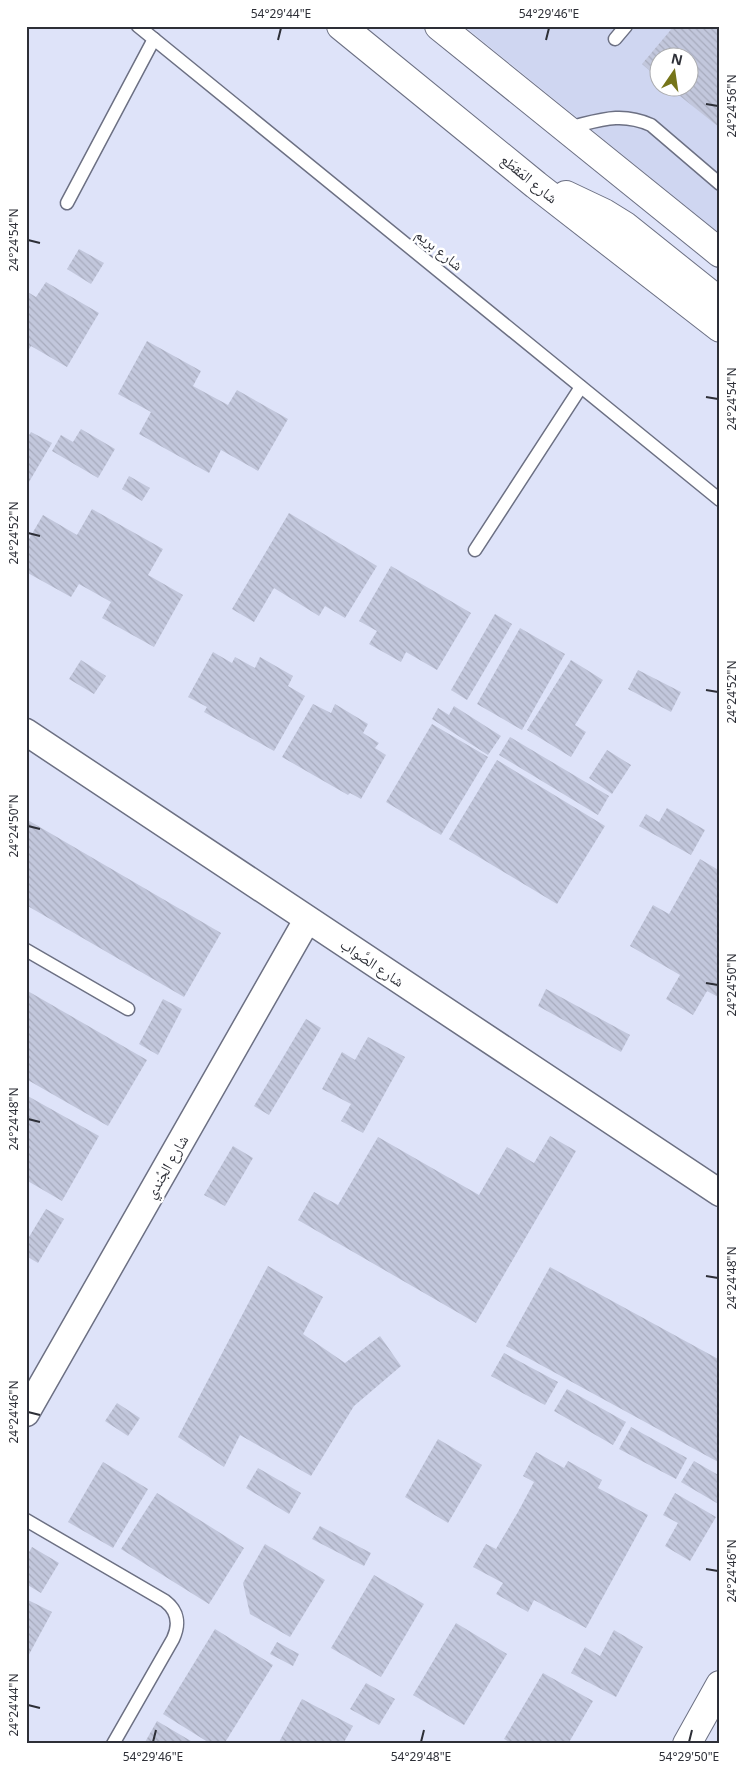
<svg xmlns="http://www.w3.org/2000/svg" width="746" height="1770" viewBox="0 0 746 1770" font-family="'Noto Sans','Noto Naskh Arabic',sans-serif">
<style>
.built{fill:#cfd6f1;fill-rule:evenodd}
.building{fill:url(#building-back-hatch)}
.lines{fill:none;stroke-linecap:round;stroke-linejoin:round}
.service-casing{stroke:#6c7083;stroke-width:15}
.minor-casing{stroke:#6c7083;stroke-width:29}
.tertiary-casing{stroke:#6c7083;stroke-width:30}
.service{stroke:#fff;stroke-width:12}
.minor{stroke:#fff;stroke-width:26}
.tertiary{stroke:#fff;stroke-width:28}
.ticks{fill:none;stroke:#2d2f37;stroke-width:2}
.labels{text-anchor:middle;stroke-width:5;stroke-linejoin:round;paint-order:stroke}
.street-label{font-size:15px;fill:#2d2f37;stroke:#fff}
.neatline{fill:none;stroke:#2d2f37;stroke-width:2}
.ticks-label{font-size:12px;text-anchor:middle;fill:#2d2f37}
</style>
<defs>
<pattern id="building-back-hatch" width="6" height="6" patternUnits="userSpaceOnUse" patternTransform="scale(1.25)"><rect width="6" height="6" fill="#c2c7dc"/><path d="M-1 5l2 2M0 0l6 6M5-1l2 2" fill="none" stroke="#a7abbd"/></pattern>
</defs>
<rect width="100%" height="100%" fill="#dee3f9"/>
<path class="built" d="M464 26H720V234ZM658 58H688V88H658Z"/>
<g class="building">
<path d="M674 26H720V128L670 88H688V58H658V78L642 64Z"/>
<path d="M79 249 104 263 91 284 67 269Z"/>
<path d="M46 282 99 313 67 367 31 346 26 354V291L36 297Z"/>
<path d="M147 341 201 371 193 386 228 405 237 390 288 419 258 471 221 450 209 473 139 434 151 412 118 394Z"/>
<path d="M81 429 115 449 98 478 52 451 61 435 73 442Z"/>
<path d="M31 432 52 443 29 482 26 481V440Z"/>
<path d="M129 476 150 488 142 501 122 489Z"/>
<path d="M92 509 163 549 148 575 183 595 154 647 102 618 111 602 79 584 71 597 26 572V544L43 515 77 535Z"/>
<path d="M289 513 377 566 345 618 325 606 319 616 274 588 254 622 232 609Z"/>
<path d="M391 566 471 613 437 670 406 652 401 662 369 644 377 631 359 621Z"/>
<path d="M495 614 512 624 467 700 451 690Z"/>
<path d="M520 628 565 654 522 730 477 704Z"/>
<path d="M213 652 232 663 235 657 255 668 260 657 293 676 288 686 305 696 274 751 204 712 207 707 188 697Z"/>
<path d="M81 660 106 676 94 694 69 679Z"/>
<path d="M571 660 603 680 575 725 586 732 571 757 527 730Z"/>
<path d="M638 670 681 692 671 712 628 689Z"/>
<path d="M313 704 331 713 335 704 368 724 363 733 379 743 375 748 386 755 361 799 350 793 348 795 282 757Z"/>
<path d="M454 706 501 736 488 755 432 719 438 708 449 715Z"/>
<path d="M432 724 488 757 441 835 386 802Z"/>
<path d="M510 737 609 796 598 815 499 755Z"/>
<path d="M607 750 631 765 612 794 589 778Z"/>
<path d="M497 760 605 826 557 904 449 839Z"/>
<path d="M667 808 705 830 691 855 639 826 646 814 659 822Z"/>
<path d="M26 819 221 933 184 997 26 905Z"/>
<path d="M700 859 720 871V998L707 991 693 1015 666 999 680 975 630 946 653 905 669 914Z"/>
<path d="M546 989 630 1035 621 1052 538 1006Z"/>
<path d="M26 990 147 1060 108 1126 26 1079Z"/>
<path d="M163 999 182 1009 158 1055 139 1044Z"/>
<path d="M306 1019 321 1028 269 1115 254 1106Z"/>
<path d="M368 1037 405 1057 363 1133 341 1121 351 1104 322 1089 342 1052 355 1060Z"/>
<path d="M26 1095 99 1136 62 1201 26 1180Z"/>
<path d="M550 1136 576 1151 476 1323 298 1220 314 1192 338 1205 378 1137 479 1195 507 1147 534 1163Z"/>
<path d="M233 1146 253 1158 225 1206 204 1195Z"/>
<path d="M46 1209 64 1219 38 1263 26 1256V1242Z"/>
<path d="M268 1266 323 1297 303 1334 345 1363 380 1336 401 1366 354 1406 311 1476 240 1435 224 1467 178 1437Z"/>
<path d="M550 1267 720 1360V1463L506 1346Z"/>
<path d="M504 1353 558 1382 545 1405 491 1376Z"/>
<path d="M567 1389 626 1422 613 1445 554 1411Z"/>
<path d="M117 1403 140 1418 128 1436 105 1421Z"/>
<path d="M631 1427 687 1458 676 1479 619 1449Z"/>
<path d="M438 1439 482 1465 448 1523 405 1497Z"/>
<path d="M536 1452 564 1468 568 1461 602 1480 598 1488 648 1515 586 1628 534 1600 528 1612 496 1594 503 1583 473 1567 486 1544 496 1549 518 1512 534 1482 523 1476Z"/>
<path d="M694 1461 720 1476V1505L681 1482Z"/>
<path d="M103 1462 148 1489 113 1548 68 1522Z"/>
<path d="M258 1468 301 1493 289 1514 246 1488Z"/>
<path d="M157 1493 244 1548 209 1604 121 1549Z"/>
<path d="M675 1493 716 1517 690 1561 665 1546 678 1523 663 1515Z"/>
<path d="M320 1526 371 1553 364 1566 312 1539Z"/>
<path d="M265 1544 325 1580 290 1637 250 1614 243 1583Z"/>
<path d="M32 1547 59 1563 41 1593 26 1584V1557Z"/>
<path d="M374 1575 424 1604 381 1677 331 1648Z"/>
<path d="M26 1599 52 1612 26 1660Z"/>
<path d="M456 1623 507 1654 464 1725 413 1695Z"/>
<path d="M215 1629 273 1665 224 1744H211L163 1714Z"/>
<path d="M614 1630 643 1647 616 1697 571 1673 585 1647 600 1656Z"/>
<path d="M277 1642 299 1654 293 1666 270 1654Z"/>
<path d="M543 1673 593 1701 568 1744H513L504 1739Z"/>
<path d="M366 1683 395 1699 379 1725 350 1709Z"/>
<path d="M302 1699 353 1726 343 1744H278Z"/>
<path d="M157 1721 196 1744H144Z"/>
</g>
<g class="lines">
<g class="service-casing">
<g id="service">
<path d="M138 26 720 500"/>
<path d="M615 39 626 26"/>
<path d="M567 128C598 121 620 111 651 125L720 184"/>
<path d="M67 203 154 39"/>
<path d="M475 550 581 387"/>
<path d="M26 950 128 1009"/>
<path d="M26 1520 165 1601C178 1611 180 1624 173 1639L113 1744"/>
</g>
</g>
<g class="minor-casing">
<g id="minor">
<path d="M26 732 720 1193"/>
<path d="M26 1413 307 920"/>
</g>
</g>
<g class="tertiary-casing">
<g id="tertiary">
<path d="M341 26 536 185 720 328"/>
<path d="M439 26 720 253"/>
<path d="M566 195 604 213 625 226 720 302"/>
<path d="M687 1744 720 1685"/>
</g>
</g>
<use href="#service" class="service"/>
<use href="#minor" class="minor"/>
<use href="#tertiary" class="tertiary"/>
</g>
<path class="ticks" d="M278 40 281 28M546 40 549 28M706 104 718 106M28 240 40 243M706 397 718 399M28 533 40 536M706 690 718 692M28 826 40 829M706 983 718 985M28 1119 40 1122M706 1276 718 1278M28 1412 40 1415M706 1569 718 1571M28 1705 40 1708M153 1742 156 1730M421 1742 424 1730M689 1742 692 1730"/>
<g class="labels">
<g class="street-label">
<text transform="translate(529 179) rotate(39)" y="5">شارع المَقطَع</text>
<text transform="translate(439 250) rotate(39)" y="5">شارع بريم</text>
<text transform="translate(372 963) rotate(34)" y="5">شارع الصَّواب</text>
<text transform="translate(167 1167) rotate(-60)" y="5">شارع الجُندي</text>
</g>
</g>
<rect width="746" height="1770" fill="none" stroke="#ffffff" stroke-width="55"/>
<g transform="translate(674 72) rotate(13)"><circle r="24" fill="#ffffff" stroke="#abacaf"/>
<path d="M0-4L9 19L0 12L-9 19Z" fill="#76751a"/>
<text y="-8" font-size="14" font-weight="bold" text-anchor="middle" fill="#2d2f37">N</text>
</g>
<rect x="28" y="28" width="690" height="1714" class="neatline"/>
<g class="ticks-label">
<text x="281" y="18">54°29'44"E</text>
<text x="549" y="18">54°29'46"E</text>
<text transform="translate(732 106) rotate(-90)" y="4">24°24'56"N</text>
<text transform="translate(14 240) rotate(-90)" y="4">24°24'54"N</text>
<text transform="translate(732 399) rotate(-90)" y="4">24°24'54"N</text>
<text transform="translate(14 533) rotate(-90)" y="4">24°24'52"N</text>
<text transform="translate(732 692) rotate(-90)" y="4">24°24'52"N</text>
<text transform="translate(14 826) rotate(-90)" y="4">24°24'50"N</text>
<text transform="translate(732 985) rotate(-90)" y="4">24°24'50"N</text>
<text transform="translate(14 1119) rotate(-90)" y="4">24°24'48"N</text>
<text transform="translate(732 1278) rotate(-90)" y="4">24°24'48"N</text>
<text transform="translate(14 1412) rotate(-90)" y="4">24°24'46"N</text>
<text transform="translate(732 1571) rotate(-90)" y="4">24°24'46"N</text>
<text transform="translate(14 1705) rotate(-90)" y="4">24°24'44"N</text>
<text x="153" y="1761">54°29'46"E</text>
<text x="421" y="1761">54°29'48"E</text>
<text x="689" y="1761">54°29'50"E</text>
</g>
</svg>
